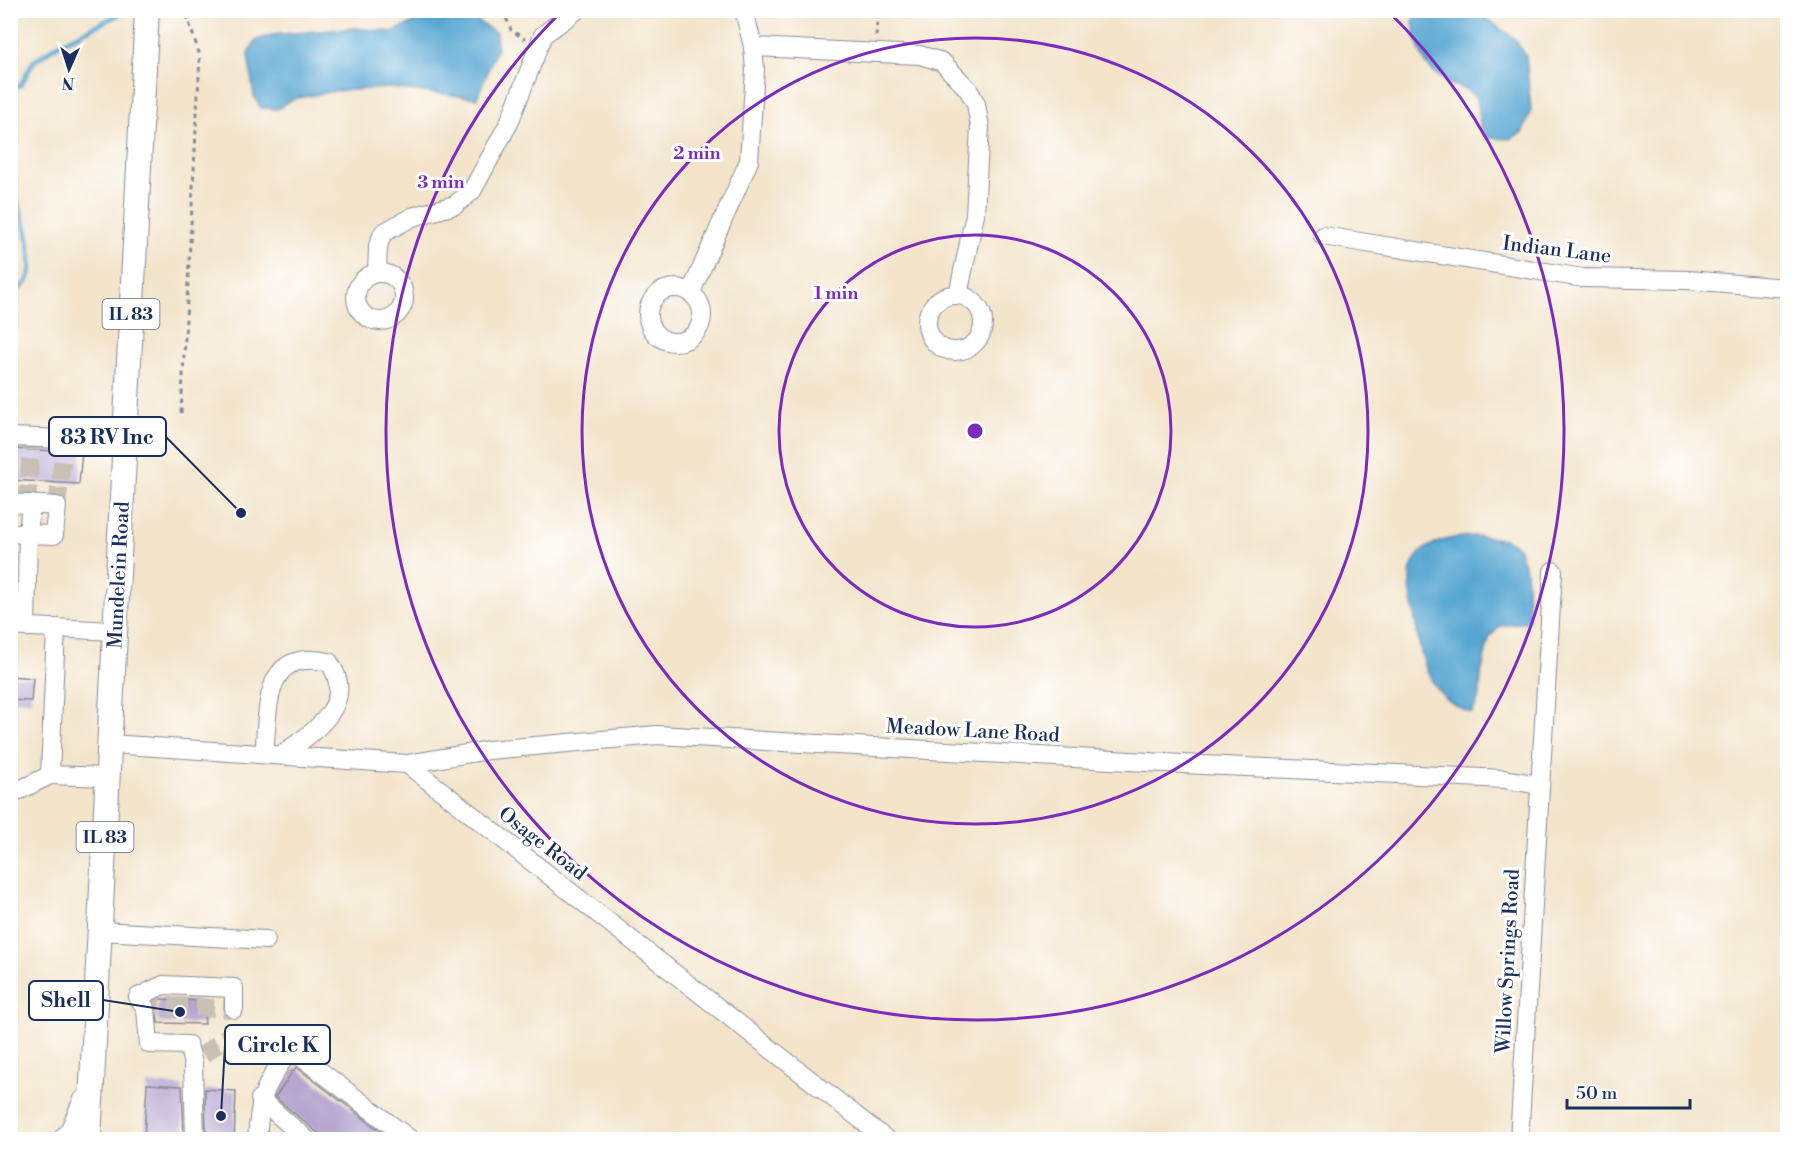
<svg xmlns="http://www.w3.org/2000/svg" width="1798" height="1150" viewBox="0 0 1798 1150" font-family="'Libre Bodoni',serif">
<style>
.water{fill:#57a6d1;stroke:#396a98;stroke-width:1.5}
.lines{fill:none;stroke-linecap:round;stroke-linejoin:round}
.stream{stroke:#57a6d1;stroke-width:5}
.building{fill:#b5a5d0}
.minor-tunnel{stroke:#c8c0b4;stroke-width:18;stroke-dasharray:18 9;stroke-linecap:butt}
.minor-casing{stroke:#878a94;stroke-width:20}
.major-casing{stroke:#878a94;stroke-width:26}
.path{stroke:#878a94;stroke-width:3;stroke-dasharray:4.5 4.5;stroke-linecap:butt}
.minor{stroke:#fff;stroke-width:18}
.major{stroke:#fff;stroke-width:24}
.ring{fill:none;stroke:#7b2cbf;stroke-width:3}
.labels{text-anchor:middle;stroke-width:6;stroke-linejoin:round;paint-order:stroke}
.shield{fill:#fff;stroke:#5f6d8e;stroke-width:1.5}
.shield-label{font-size:18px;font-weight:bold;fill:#1b2f5e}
.street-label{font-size:20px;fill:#1b2f5e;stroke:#fff}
.centre{fill:#7b2cbf;stroke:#fff;stroke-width:3}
.ring-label{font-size:18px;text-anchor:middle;font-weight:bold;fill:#7b2cbf;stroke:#fff;stroke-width:6;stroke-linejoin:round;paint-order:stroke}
.leader{fill:none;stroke:#1b2f5e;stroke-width:2}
.callout-dot{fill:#1b2f5e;stroke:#fff;stroke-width:2}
.callout{fill:#fff;stroke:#1b2f5e;stroke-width:2}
.callout-label{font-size:21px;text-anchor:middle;font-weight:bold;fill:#1b2f5e}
</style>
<rect width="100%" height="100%" fill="#fff"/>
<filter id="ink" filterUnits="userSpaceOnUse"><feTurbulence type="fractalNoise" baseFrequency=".0167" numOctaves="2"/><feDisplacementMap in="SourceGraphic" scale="12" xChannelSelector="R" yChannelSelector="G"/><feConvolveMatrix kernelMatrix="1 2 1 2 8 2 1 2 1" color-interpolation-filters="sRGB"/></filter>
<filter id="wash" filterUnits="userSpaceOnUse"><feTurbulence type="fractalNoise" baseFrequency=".008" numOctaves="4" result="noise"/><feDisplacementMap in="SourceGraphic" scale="24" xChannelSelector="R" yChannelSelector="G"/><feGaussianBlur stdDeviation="1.35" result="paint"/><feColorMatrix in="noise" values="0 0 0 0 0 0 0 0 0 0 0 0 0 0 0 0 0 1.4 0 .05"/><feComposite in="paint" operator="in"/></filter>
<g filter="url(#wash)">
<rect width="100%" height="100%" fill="#f3e4ca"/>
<g class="water">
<path d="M438 11H471L480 23 496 33 497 48 477 98 390 88 335 91 293 99 278 109 261 108 254 96 248 55 255 41 271 35 355 28 393 32Z"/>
<path d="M1420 11H1465L1483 16 1515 39 1526 56 1531 110 1523 132 1511 139 1487 138C1474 123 1483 114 1476 99 1470 88 1458 88 1448 83 1423 69 1416 47 1413 21Z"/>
<path d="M1475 536 1505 539 1518 547 1526 571 1529 621 1500 626 1489 638 1481 674 1480 696 1472 713C1425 698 1420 653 1414 612 1412 598 1407 579 1412 566 1421 541 1453 537 1475 536Z"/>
</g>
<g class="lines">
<g class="stream">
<path d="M10 88 21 85 33 62 59 44 128 10"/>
<path d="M10 187C21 205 37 260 28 280 25 286 15 292 10 297"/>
</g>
</g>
<g id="blocks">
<g class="building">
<path d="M10 449 82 452 79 484 10 480Z"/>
<path d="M10 676 33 678 31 701 10 700Z"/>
<path d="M159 999 203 1001 205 1024 158 1023 157 1007Z"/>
<path d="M296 1067 392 1140H326L275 1097Z"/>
<path d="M147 1084 182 1086 184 1140H144Z"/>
<path d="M205 1089 236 1091 234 1140H206Z"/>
</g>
</g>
</g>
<g filter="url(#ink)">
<use href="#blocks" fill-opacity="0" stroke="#878a94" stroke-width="1.5"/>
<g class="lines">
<g class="minor-tunnel">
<path d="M27 504 32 437"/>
<path d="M57 506 65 439"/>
<path d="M142 1005 234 1009V1031L193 1063"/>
</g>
<g class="minor-casing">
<g id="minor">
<path d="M753 47 920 55 942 62 968 89 976 104 980 127 975 214 958 295"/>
<path d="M1323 236 1583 278 1688 280 1788 288"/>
<circle cx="380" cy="297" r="24"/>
<path d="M377 273 378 246 383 233 412 217 455 205 472 191 509 123 543 35 577 10"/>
<circle cx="675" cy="315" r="27"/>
<path d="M691 292 749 161 755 70 753 47 744 10"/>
<circle cx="955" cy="323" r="28"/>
<path d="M10 437 65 439"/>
<path d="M10 503 57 506 54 535 28 534 26 627"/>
<path d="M10 533 28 534 31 504"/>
<path d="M10 626 115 631"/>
<path d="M56 628 50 775 108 777"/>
<path d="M110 744 407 764 887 1140"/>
<path d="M264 754C269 708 262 647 329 662 358 704 313 733 281 755"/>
<path d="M407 764 489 750 657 735 1202 765 1504 779 1539 785"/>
<path d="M10 789 20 790 50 775"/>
<path d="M100 931 266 940"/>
<path d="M260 1099 307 1140"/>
<path d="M195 1140 193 1063 188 1045 149 1044 146 1009 138 997 163 985 234 988V1009"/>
<path d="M257 1140C260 1095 263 1090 287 1053L292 1050 411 1140"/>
<path d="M1519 1140 1553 571"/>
</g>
</g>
<g class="major-casing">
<g id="major">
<path d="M65 1140 72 1132 85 1102"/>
<path d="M89 1140 147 10"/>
</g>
</g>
<g class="path">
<path d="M503 10 511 30 525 39"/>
<path d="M187 18 215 10"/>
<path d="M876 36 878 10"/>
<path d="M181 413 200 56 185 10"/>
</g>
<use href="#minor" class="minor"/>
<use href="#major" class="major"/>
</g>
</g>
<g class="ring">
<circle cx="975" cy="431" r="196"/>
<circle cx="975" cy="431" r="393"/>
<path d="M1388 11A589 589 0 1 1 562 11"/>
</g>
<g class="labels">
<g class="shield">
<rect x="102.5" y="299" width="57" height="30" rx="4.5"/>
<rect x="76.5" y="822" width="57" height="30" rx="4.5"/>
</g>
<g class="shield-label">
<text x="131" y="320">IL 83</text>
<text x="105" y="843">IL 83</text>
</g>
<g class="street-label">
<text transform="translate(1557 249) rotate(7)" y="7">Indian Lane</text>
<text transform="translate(118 575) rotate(-87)" y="7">Mundelein Road</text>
<text transform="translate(973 730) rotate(3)" y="7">Meadow Lane Road</text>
<text transform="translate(543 843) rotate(38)" y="7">Osage Road</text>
<text transform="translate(1507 961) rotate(-87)" y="7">Willow Springs Road</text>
</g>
</g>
<circle cx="975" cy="431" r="9" class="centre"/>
<g class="ring-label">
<text x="697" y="159">2 min</text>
<text x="441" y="188">3 min</text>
<text x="836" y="299">1 min</text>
</g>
<path class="leader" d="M241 513L166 437M180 1012L103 1000M221 1116L225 1045"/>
<g class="callout-dot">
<circle cx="241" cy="513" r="6"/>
<circle cx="180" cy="1012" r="6"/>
<circle cx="221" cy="1116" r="6"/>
</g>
<g class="callout">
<rect x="49" y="417" width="117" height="39" rx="6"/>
<rect x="29" y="981" width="74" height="39" rx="6"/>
<rect x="225" y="1025" width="105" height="39" rx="6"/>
</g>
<g class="callout-label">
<text x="107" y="444">83 RV Inc</text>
<text x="66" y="1007">Shell</text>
<text x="278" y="1052">Circle K</text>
</g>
<rect width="1798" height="1150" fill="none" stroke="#fff" stroke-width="36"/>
<g transform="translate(69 69) rotate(183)" stroke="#ffffff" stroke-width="4.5" paint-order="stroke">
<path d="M0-4.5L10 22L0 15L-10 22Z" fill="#1b2f5e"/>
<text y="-9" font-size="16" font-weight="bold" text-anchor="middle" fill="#1b2f5e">N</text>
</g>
<path d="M1567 1099v9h123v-9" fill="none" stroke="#1b2f5e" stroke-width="3"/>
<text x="1576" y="1099" font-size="18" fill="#1b2f5e" stroke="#ffffff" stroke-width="4.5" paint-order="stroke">50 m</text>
</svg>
